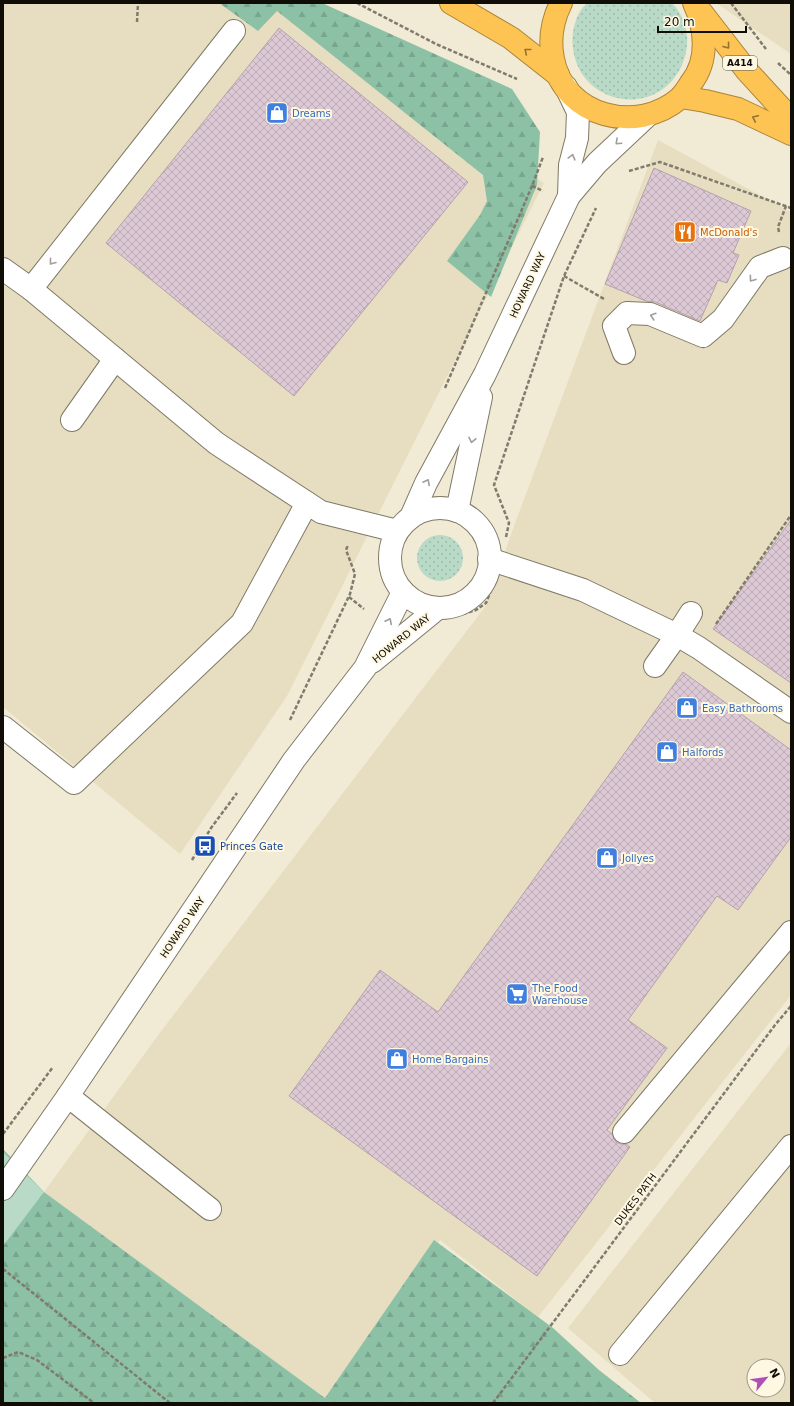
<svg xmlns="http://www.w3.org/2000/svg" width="794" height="1406" viewBox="0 0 794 1406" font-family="'DejaVu Sans',sans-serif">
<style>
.built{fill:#e7dec1;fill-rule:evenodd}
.grass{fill:url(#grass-dots)}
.forest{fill:url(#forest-firs)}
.park{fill:#b8dac7}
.building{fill:url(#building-cross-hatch);stroke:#b5a1ad}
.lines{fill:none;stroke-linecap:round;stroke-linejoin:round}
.minor-casing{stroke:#7f7966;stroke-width:24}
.highway-casing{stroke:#aa8439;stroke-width:24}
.path{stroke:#7f7b6d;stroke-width:2.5;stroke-dasharray:4 2;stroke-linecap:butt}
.minor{stroke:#fff;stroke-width:22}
.highway{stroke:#fdc454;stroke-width:22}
.oneway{stroke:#927231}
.oneway2{stroke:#9f9e9b}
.labels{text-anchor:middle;stroke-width:4;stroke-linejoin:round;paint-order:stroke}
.shield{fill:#fef8e2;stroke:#575448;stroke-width:1}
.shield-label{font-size:9px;font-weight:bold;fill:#0f0d06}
.shop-label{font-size:10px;fill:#366cbe;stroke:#fef8e2;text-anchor:start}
.food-label{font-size:10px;fill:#c56008;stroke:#fef8e2;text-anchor:start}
.street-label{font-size:10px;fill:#0f0d06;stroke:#fef8e2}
.transit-label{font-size:10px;fill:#164399;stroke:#fef8e2;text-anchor:start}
</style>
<defs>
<pattern id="grass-dots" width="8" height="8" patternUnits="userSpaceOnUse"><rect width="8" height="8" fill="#b8dac7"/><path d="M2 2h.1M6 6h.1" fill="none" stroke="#9dbaa9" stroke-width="1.8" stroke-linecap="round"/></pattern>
<pattern id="forest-firs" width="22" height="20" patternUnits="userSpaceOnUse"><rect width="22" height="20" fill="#8dc1a5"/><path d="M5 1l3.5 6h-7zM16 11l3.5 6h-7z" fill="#78a58d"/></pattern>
<pattern id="building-cross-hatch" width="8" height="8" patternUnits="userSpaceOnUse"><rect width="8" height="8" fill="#ddc8d5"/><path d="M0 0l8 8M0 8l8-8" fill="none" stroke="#bcabb5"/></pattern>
</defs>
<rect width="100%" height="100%" fill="#f1ead5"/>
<g class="built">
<path d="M3 3H263L298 17 544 183 287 696 180 854 3 707Z"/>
<path d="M716 3H791V54Z"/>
<path d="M658 140 791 212V995L538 1317 440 1240 325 1398 44 1192 159 1034 485 607 517 518Z"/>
<path d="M791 1043V1403H655L568 1328ZM754 1366H778V1390H754Z"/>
</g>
<g class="grass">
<path d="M587 3H672C681 12 685 23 687 36 688 48 685 60 679 71 651 119 579 103 573 48 571 33 575 14 587 3Z"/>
<circle cx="440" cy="558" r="23"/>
</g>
<g class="forest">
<path d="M219 3H322L512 89 540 132 537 185 491 297 447 261 480 215 487 201 483 175 277 11 258 31Z"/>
<path d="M3 1149 44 1192 325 1398 434 1240 553 1328 599 1370 641 1403H3Z"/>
</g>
<path class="park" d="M3 1152 44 1192 3 1246Z"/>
<g class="building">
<path d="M279 28 468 182 294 396 106 243Z"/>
<path d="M654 168 751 211 733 253 739 255 727 283 718 280 700 321 655 302 646 301 605 284Z"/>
<path d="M791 520V683L713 629Z"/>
<path d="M683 672 791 750V837L738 910 717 896 628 1020 667 1048 607 1130 612 1134 616 1142 621 1144H626L630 1147 537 1276 289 1096 380 970 438 1012Z"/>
</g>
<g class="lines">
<g class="minor-casing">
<g id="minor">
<path d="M566 87 578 112 577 138 570 165 569 196"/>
<path d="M3 269 31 289 216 443 228 451 321 512 397 531"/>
<path d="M31 289 234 31"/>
<path d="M624 353 614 326 627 313 650 314 703 336 723 319 760 267 783 258"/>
<path d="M72 420 115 359"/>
<circle cx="440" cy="558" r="50"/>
<path d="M457 511 481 397"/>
<path d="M411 517 426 483 485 374 569 196 597 163 647 116"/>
<path d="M489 559 583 590 677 635 699 648 791 712"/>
<path d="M372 662 438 608"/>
<path d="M655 666 677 635 691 613"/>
<path d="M3 727 74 783 242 623 307 503"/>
<path d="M68 1096 210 1209"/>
<path d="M624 1132 791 932"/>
<path d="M3 1189 68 1096 294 760 365 668 403 592"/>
<path d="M620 1354 791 1146"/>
</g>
</g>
<g class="highway-casing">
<g id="highway">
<path d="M451 3 511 38 558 75"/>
<path d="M561 3C552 21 549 39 553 59 564 117 637 135 680 98 684 94 688 88 691 83 709 60 706 29 694 3"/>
<path d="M702 13 747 71 791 119"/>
<path d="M681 97 705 101 738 109 791 134"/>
</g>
</g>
<g class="path">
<path d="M357 3 436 44 517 79"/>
<path d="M731 3 766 49"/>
<path d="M137 22 138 3"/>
<path d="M778 63 791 75"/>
<path d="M629 171 660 162 791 208"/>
<path d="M532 186 543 191"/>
<path d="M779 232 778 227 786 206"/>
<path d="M564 276 604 299"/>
<path d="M445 388 532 186 543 157"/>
<path d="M506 537 509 523 494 485 564 276 596 208"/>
<path d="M349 597 364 609"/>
<path d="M463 614 476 610 486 603 492 588"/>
<path d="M716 624 791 515"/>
<path d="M290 720 350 594 355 574 346 550 348 545"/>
<path d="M192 860 211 828 237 793"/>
<path d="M3 1134 53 1067"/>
<path d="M3 1269 170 1403"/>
<path d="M3 1358 18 1352 37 1360 94 1403"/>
<path d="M493 1403 775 1025 791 1006"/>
</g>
<use href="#minor" class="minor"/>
<use href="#highway" class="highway"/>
</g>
<defs><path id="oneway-chevron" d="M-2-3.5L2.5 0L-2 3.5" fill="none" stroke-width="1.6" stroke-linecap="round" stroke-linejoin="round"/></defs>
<g class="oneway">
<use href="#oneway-chevron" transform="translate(727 46) rotate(52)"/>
<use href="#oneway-chevron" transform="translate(527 51) rotate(-141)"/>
<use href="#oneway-chevron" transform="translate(755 118) rotate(-155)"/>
</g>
<g class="oneway2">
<use href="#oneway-chevron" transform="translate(618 142) rotate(137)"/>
<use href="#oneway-chevron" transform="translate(572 157) rotate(-75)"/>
<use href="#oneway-chevron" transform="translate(52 262) rotate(128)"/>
<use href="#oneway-chevron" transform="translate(752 279) rotate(126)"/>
<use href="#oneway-chevron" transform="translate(653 316) rotate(-163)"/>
<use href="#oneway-chevron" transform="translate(472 440) rotate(102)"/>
<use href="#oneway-chevron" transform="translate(427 482) rotate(-63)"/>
<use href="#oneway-chevron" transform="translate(389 621) rotate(-63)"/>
</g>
<defs>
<g id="shop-square" transform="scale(1.15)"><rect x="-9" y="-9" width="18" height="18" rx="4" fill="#3f7fe0" stroke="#fef8e2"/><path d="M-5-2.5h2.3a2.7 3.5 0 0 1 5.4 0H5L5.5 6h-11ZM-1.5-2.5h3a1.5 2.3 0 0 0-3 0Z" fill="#fff"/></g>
<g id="restaurant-square" transform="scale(1.15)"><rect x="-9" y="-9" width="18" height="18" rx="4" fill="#e8710a" stroke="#fef8e2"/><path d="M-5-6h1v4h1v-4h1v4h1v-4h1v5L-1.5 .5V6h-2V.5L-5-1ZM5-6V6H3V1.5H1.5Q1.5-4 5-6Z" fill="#fff"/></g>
<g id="bus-square" transform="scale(1.15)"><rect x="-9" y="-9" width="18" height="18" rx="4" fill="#1a4fb4" stroke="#fef8e2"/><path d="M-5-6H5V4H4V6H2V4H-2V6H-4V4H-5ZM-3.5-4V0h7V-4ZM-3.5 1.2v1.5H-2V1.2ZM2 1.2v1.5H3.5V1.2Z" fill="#fff"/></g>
<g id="supermarket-square" transform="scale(1.15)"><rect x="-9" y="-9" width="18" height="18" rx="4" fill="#3f7fe0" stroke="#fef8e2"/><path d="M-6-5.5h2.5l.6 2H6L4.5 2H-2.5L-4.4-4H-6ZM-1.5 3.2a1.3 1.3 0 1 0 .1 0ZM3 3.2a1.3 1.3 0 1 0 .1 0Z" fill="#fff"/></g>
</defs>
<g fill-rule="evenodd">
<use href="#shop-square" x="277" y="113"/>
<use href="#restaurant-square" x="685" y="232"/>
<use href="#shop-square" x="687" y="708"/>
<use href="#shop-square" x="667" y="752"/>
<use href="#bus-square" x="205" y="846"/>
<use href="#shop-square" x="607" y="858"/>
<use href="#supermarket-square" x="517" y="994"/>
<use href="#shop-square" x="397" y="1059"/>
</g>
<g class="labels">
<rect class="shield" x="723" y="56" width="34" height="14" rx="3"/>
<g class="shield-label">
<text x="740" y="66">A414</text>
</g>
<g class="shop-label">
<text x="292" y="117">Dreams</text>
<text x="702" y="712">Easy Bathrooms</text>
<text x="682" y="756">Halfords</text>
<text x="622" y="862">Jollyes</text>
<text x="532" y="992">The Food<tspan x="532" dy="12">Warehouse</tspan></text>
<text x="412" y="1063">Home Bargains</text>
</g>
<g class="food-label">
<text x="700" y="236">McDonald's</text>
</g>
<g class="street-label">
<text transform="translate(527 285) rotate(-65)" y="4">HOWARD WAY</text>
<text transform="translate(401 638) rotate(-39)" y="4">HOWARD WAY</text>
<text transform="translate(182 927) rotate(-56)" y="4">HOWARD WAY</text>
<text transform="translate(635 1199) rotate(-53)" y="4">DUKES PATH</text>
</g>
<g class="transit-label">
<text x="220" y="850">Princes Gate</text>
</g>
</g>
<rect width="794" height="1406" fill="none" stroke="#0f0d06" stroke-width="8"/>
<g transform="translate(766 1378) rotate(61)"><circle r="19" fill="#fef8e2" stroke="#9e9a8a"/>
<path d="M0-3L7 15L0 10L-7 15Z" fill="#ae50ba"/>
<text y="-6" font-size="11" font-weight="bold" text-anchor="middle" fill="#0f0d06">N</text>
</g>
<path d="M658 26v6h88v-6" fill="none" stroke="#0f0d06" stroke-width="2"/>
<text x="664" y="26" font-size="12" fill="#0f0d06" stroke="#fef8e2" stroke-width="3" paint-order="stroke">20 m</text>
</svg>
